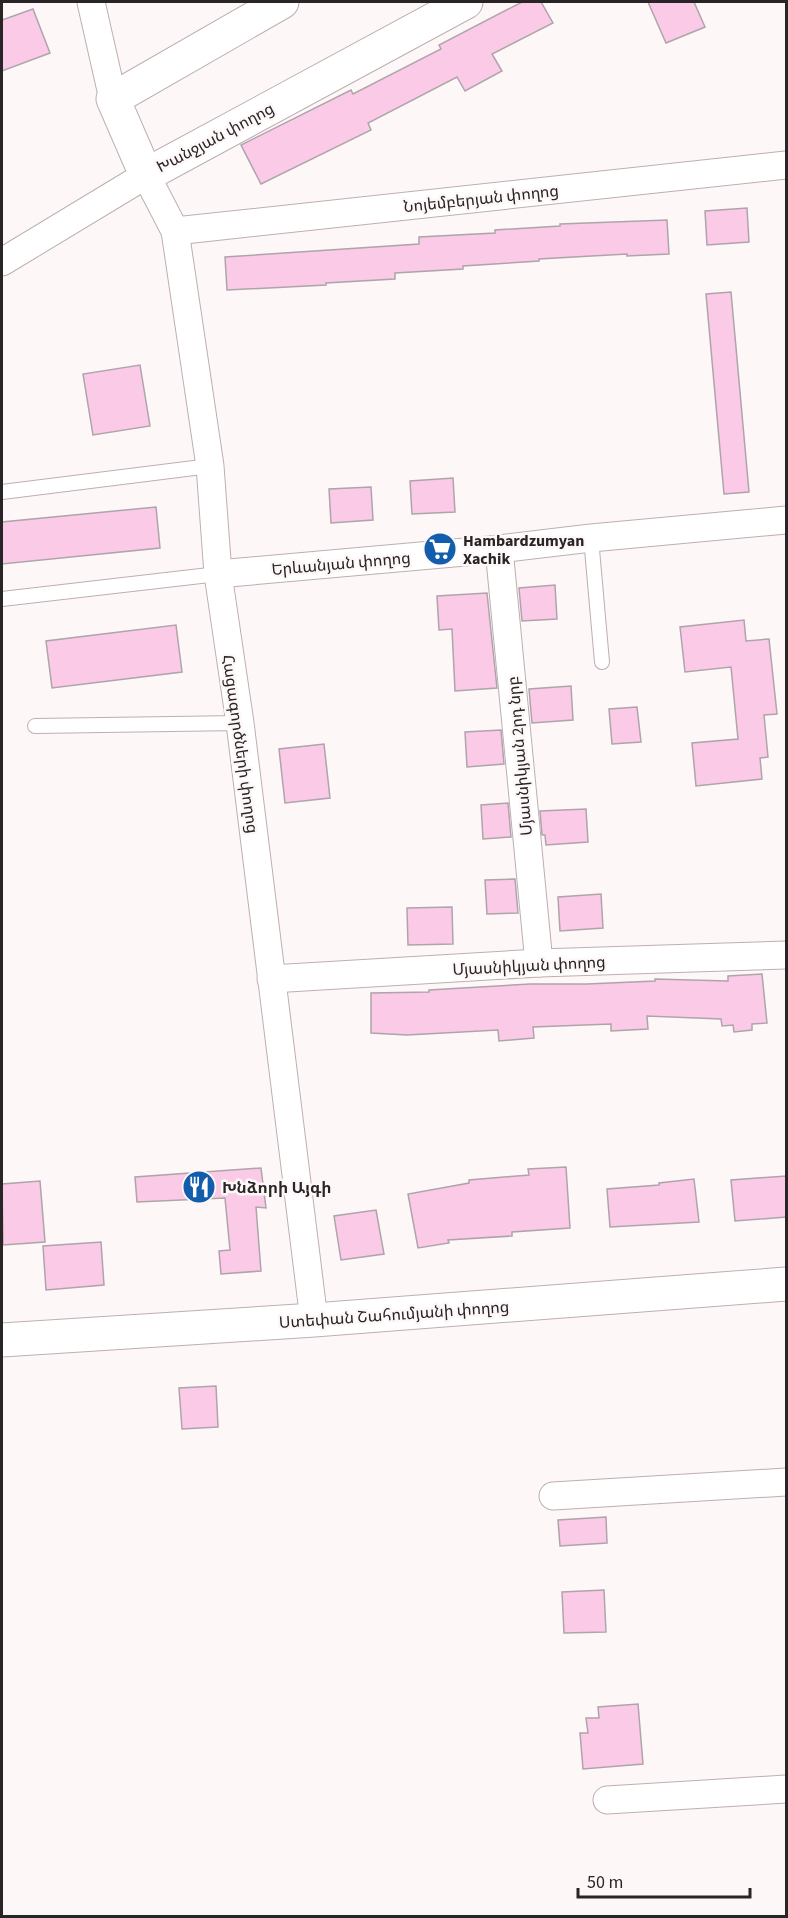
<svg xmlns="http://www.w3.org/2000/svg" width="788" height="1918" viewBox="0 0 788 1918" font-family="'Source Sans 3','Noto Sans Armenian',sans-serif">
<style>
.building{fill:#fbcae7;stroke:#afa4aa;stroke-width:1.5}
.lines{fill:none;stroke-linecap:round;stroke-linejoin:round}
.lane-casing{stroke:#bdafb1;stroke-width:16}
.street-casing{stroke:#bdafb1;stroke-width:29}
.secondary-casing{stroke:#bdafb1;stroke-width:35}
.primary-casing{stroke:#bdafb1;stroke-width:35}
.lane{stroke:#fff;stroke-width:14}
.street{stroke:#fff;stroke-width:27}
.secondary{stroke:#fff;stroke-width:33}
.primary{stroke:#fff;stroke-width:33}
.labels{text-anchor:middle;stroke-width:5;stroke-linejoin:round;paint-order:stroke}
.street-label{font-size:16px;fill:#292425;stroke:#fdf7f8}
.poi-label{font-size:16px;font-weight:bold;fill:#292425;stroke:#fdf7f8;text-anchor:start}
</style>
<rect width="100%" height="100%" fill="#fdf7f8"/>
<g class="building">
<path d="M522 2H541L553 23 492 54 502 71 465 91 457 77 368 123 371 130 261 184 241 145 351 90 353 94 441 49 439 45Z"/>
<path d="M648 2H694L705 27 666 43Z"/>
<path d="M33 9 50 53 2 71V20Z"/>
<path d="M747 208 749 242 707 245 705 211Z"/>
<path d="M667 220 669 254 627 256V254L539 259V261L463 266V269L395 273V279L326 283V285L227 290 225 257 419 244V237L495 233V230L560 226V224Z"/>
<path d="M731 292 749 492 724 494 706 294Z"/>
<path d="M140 365 150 426 93 435 83 374Z"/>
<path d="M453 478 455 512 412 514 410 481Z"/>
<path d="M371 487 373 520 331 523 329 489Z"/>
<path d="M156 507 160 548 2 564V522Z"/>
<path d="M555 585 557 619 522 621 519 588Z"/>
<path d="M487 593 497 688 455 691 452 629 439 630 437 596Z"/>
<path d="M744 620 746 641 769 639 777 714 764 715 768 757 760 758 762 779 696 786 692 743 738 739 731 667 685 672 680 627Z"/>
<path d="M176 625 182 672 52 688 46 641Z"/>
<path d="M571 686 573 720 532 723 529 689Z"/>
<path d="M637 707 641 742 612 744 609 709Z"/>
<path d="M501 730 504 764 467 767 465 732Z"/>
<path d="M324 744 330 798 285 803 279 749Z"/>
<path d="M508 803 511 837 483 839 481 805Z"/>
<path d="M586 809 588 842 546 845 545 835H542L540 811Z"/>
<path d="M515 879 518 913 487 914 485 880Z"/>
<path d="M601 894 603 928 560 931 558 897Z"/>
<path d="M452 907 453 944 408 945 407 908Z"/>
<path d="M762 974 767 1023 752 1024V1030L734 1032 733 1025 722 1026 721 1019 647 1016 648 1029 611 1031V1024L533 1027 534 1038 499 1041 498 1030 407 1035 371 1033V993L429 992V990L530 984H587L655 981V979L728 981V976Z"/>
<path d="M566 1167 570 1228 512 1232V1236L448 1240 449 1243 418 1248 408 1194 469 1183V1180L529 1175 528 1169Z"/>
<path d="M261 1168 266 1208 256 1207 261 1271 221 1274 219 1251 230 1250 225 1198 137 1202 135 1177Z"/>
<path d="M786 1176V1217L735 1221 731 1180Z"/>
<path d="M694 1179 699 1222 610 1227 607 1189 659 1185V1183Z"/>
<path d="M40 1181 45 1242 3 1245 2 1184Z"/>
<path d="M376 1210 384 1254 341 1260 334 1216Z"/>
<path d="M101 1242 104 1285 46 1290 43 1246Z"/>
<path d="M216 1386 218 1427 182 1429 179 1388Z"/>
<path d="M606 1517 607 1543 560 1546 558 1520Z"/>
<path d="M604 1590 606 1632 564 1633 562 1592Z"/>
<path d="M638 1704 643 1764 583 1769 580 1733H588L586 1718H599L598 1707Z"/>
</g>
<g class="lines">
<g class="lane-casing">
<g id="lane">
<path d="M2 492 210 466"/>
<path d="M591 538 602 662"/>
<path d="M2 599 218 574"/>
<path d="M35 726 240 723"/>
</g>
</g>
<g class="street-casing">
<g id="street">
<path d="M91 2 113 99"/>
<path d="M175 231 786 165"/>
<path d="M2 262 146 175 175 231 210 466 218 574 240 723 314 1320"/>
<path d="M499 549 539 963"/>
<path d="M218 574 499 549 591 538 786 520"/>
<path d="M271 979 539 963 786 955"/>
<path d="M553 1496 786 1482"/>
<path d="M607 1800 786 1789"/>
</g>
</g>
<g class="secondary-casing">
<path id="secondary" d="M282 2 113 99 146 175 466 2"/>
</g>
<g class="primary-casing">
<path id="primary" d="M2 1340 314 1320 786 1284"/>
</g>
<use href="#lane" class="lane"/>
<use href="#street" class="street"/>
<use href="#secondary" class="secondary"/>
<use href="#primary" class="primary"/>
</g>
<defs>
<g id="supermarket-disc" transform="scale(1.725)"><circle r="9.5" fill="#125dac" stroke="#fdf7f8"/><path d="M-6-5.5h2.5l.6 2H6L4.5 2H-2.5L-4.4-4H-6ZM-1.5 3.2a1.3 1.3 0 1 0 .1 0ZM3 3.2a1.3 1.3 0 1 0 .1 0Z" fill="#fff"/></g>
<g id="restaurant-disc" transform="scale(1.725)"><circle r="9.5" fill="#125dac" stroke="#fdf7f8"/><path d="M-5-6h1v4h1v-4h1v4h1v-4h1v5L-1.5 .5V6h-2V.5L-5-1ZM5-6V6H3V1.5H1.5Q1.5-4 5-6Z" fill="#fff"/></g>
</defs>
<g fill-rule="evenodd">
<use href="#supermarket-disc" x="440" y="549"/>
<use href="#restaurant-disc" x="199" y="1187"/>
</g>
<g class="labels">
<g class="street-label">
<text transform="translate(215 137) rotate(-28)" y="6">Խանջյան փողոց</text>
<text transform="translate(481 198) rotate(-6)" y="6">Նոյեմբերյան փողոց</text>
<text transform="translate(341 563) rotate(-5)" y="6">Երևանյան փողոց</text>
<text transform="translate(241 744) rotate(82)" y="6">Հացագործների փողոց</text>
<text transform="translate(519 756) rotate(-95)" y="6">Մյասնիկյան 2րդ նրբ</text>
<text transform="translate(529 965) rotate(-3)" y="6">Մյասնիկյան փողոց</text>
<text transform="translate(394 1314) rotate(-4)" y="6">Ստեփան Շահումյանի փողոց</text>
</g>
<g class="poi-label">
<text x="463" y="546">Hambardzumyan<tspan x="463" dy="18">Xachik</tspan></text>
<text x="222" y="1193">Խնձորի Այգի</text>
</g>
</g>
<rect width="788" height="1918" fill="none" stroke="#292425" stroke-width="6"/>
<path d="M578 1888v9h172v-9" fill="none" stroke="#292425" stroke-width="3"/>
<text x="587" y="1888" font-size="18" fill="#292425" stroke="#fdf7f8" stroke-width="4.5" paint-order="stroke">50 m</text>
</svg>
